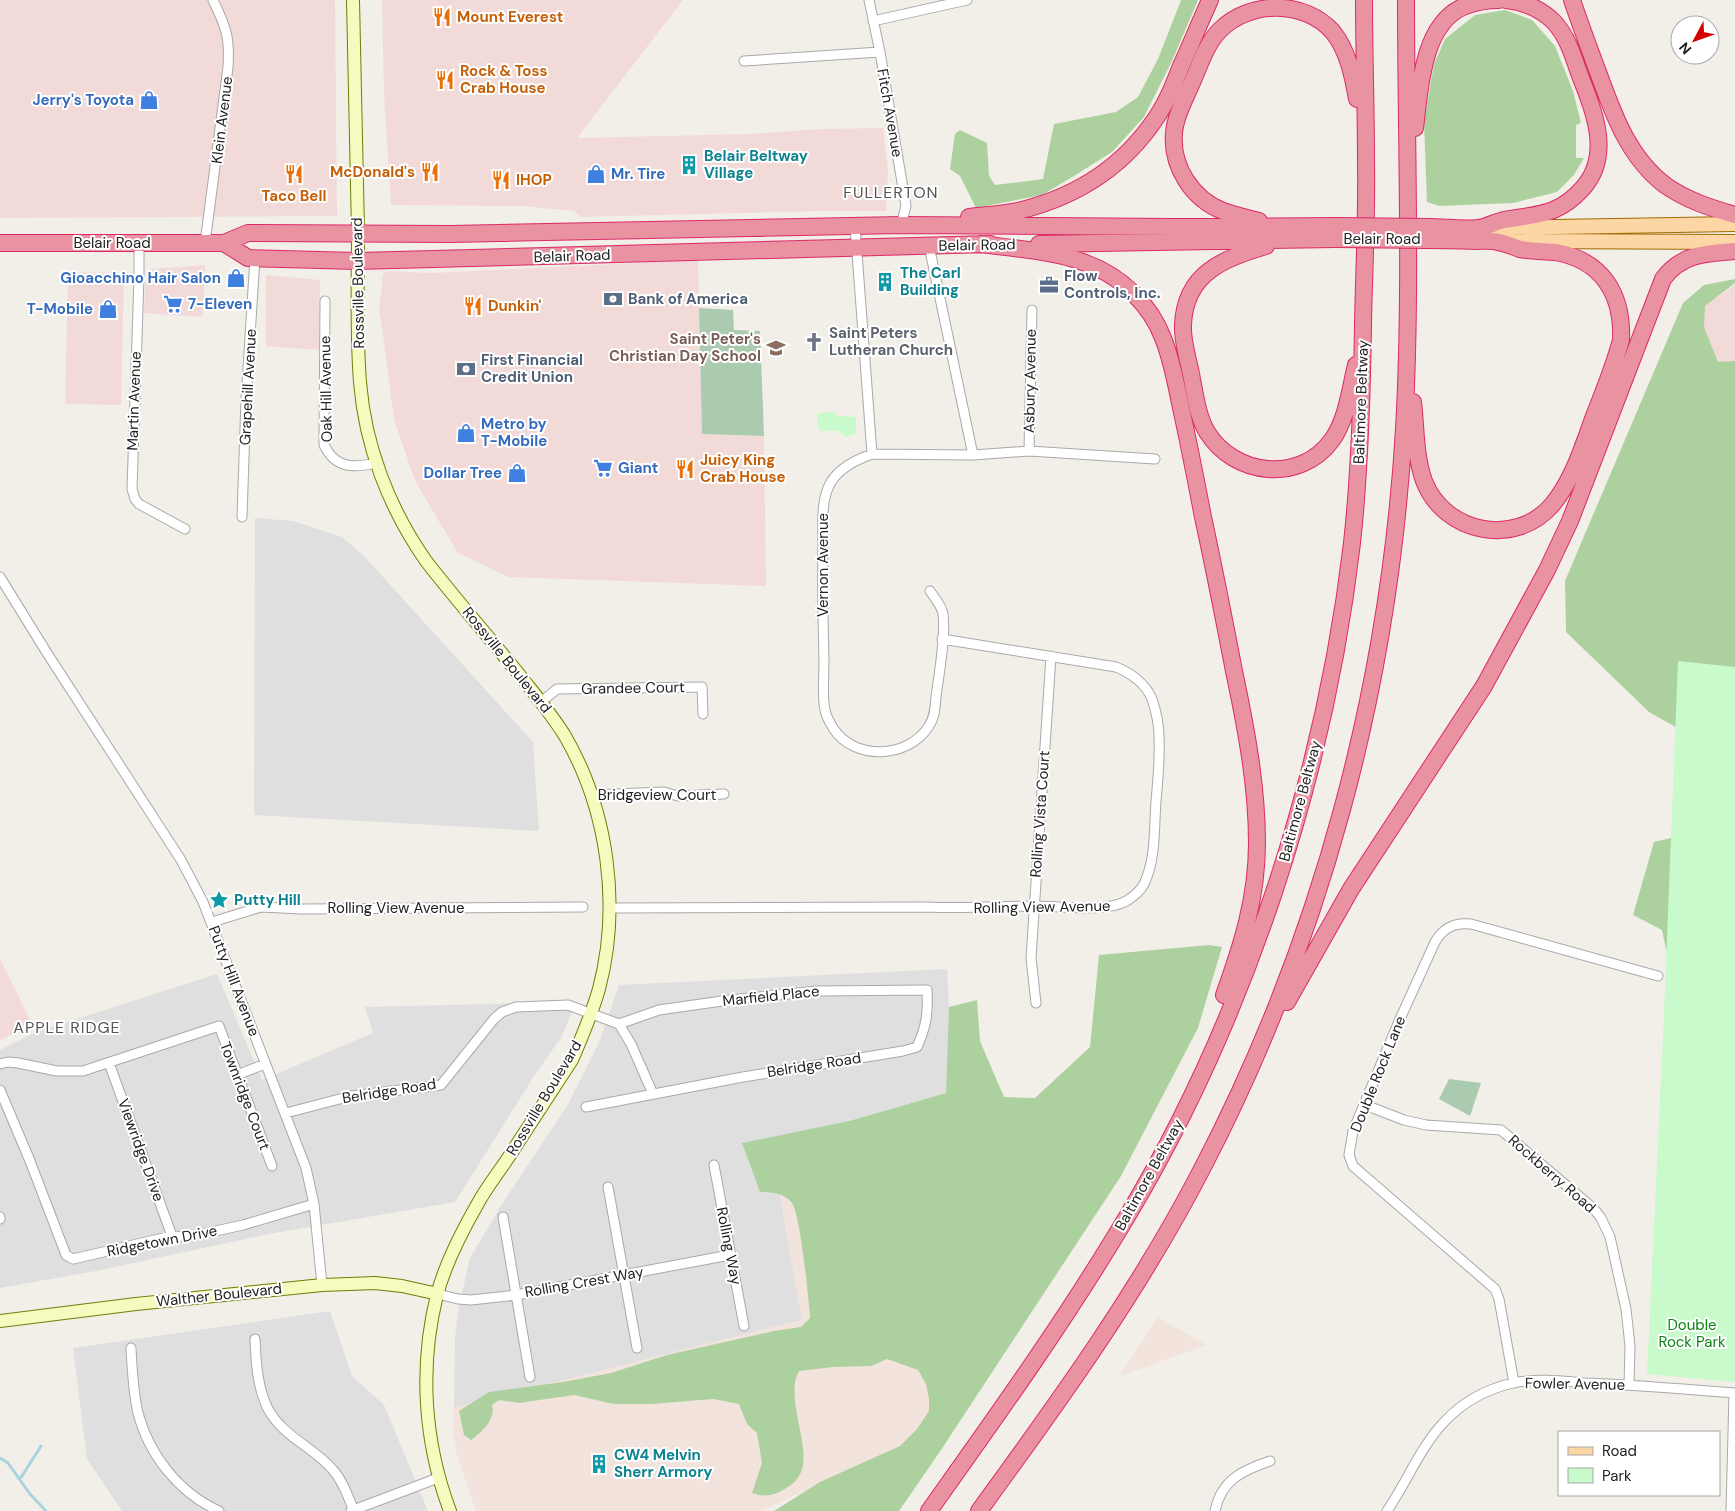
<svg xmlns="http://www.w3.org/2000/svg" width="1735" height="1511" viewBox="0 0 1735 1511" font-family="'DM Sans',sans-serif">
<style>
.residential{fill:#e0dfdf}
.commercial{fill:#f2dad9}
.military{fill:#f3e3dd}
.forest{fill:#add19e}
.cemetery{fill:#aacbaf}
.park{fill:#c8facc}
.lines{fill:none;stroke-linecap:round;stroke-linejoin:round}
.stream{stroke:#aad3df;stroke-width:3}
.street-casing{stroke:#a9a9a9;stroke-width:11}
.secondary-casing{stroke:#707d05;stroke-width:14}
.primary-casing{stroke:#a06b00;stroke-width:16}
.highway-casing{stroke:#dc2a67;stroke-width:18}
.street{stroke:#fff;stroke-width:9}
.secondary{stroke:#f7fabf;stroke-width:12}
.primary{stroke:#fcd6a4;stroke-width:14}
.highway{stroke:#e892a2;stroke-width:16}
.highway-bridge-casing{stroke:#dc2a67;stroke-width:18;stroke-linecap:butt}
.highway-bridge{stroke:#e892a2;stroke-width:16}
.labels{text-anchor:middle;dominant-baseline:central;stroke-width:4;stroke-linejoin:round;paint-order:stroke}
.food-label{font-size:15px;font-weight:bold;fill:#c56008;stroke:#fff;text-anchor:start}
.shop-label{font-size:15px;font-weight:bold;fill:#366cbe;stroke:#fff;text-anchor:end}
.street-label{font-size:15px;fill:#222;stroke:#fff}
.culture-label{font-size:15px;font-weight:bold;fill:#0d838f;stroke:#fff;text-anchor:start}
.service-label{font-size:15px;font-weight:bold;fill:#4e5e75;stroke:#fff;text-anchor:start}
.worship-label{font-size:15px;font-weight:bold;fill:#5b616d;stroke:#fff;text-anchor:start}
.education-label{font-size:15px;font-weight:bold;fill:#785e54;stroke:#fff;text-anchor:end}
.park-label{font-size:15px;fill:#0c8416;stroke:#fff}
.neighbourhood-label{font-size:16px;letter-spacing:1px;fill:#555;stroke:#fff}
</style>
<rect width="100%" height="100%" fill="#f2efe9"/>
<!-- residential -->
<path class="residential" d="M255,518l38,3 49,16 22,19 169,186 6,89 -285,-16z
M947,969l2,38 -3,86 -175,50 31,177 -348,88 1,-71 3,-26 12,-53 34,-57 63,-95 32,-63 20,-58z
M217,974l45,106 111,-47 -8,-26 211,-5 -15,36 -25,35 -81,129 -186,32 -173,37 -96,17v-238l36,-18z
M330,1311l22,65 32,29 44,106h-306l-35,-52 -14,-111z"/>
<!-- commercial -->
<path class="commercial" d="M0,0h335l2,216 -337,2z
M382,0h301l-106,138 173,-4 70,-5 63,-1 5,42 -2,41h-67l-238,6 -7,-6 -51,-5 -132,-1 -7,-111z
M698,260l4,174 62,2 2,150 -257,-9 -51,-24 -43,-72 -21,-62 -12,-91 -3,-17 4,-37 4,-3 45,2z
M205,265l-2,52 -59,-4 2,-38 5,-6z
M68,272l56,1 -3,132 -56,-1z
M266,275l54,5 -1,70 -53,-4z
M1735,285v111l-49,-78z
M0,959l32,65 -32,16z"/>
<!-- military -->
<path class="military" d="M771,1143l289,115 -149,189 -69,27 -81,37h-285l-19,-55 -3,-14v-34l348,-88z
M1157,1317l50,28 -87,31z"/>
<!-- forest -->
<path class="forest" d="M1181,0h17l-26,61 -28,56 -32,35 -38,24 -32,19 -66,13 -16,-32 -10,-7 5,-35 5,-4 27,13 2,33 6,9 48,-6 11,-55 62,-12 22,-15 20,-38z
M1505,10l27,10 23,26 18,45 8,32 -5,2v33h8l-10,17 -17,17 -44,11 -74,3 -12,-4 -3,-80 10,-58 11,-25 30,-24z
M1735,279v4l-30,23 -1,21 14,35 17,-1v383l-47,-10 -39,-22 -83,-80 -1,-51 118,-278 21,-18z
M1735,823l-64,150 -9,-43 -29,-15 21,-73z
M1209,945l13,2 -24,81 -77,148 -180,274 -42,61h-125l46,-29 80,-36 17,-17 12,-18v-12l-3,-15 -8,-14 -31,-11 -16,7 -38,1 -34,4c-16,27 16,81 0,105 -4,7 -11,11 -18,15 -9,5 -18,6 -29,2l10,-30 -5,-30 -10,-9 -8,-20 -26,-5 -62,5h-37l-40,-9 -55,8 -20,-3 -7,5c4,14 -10,27 -21,35l-7,-5 -5,-24 30,-19 74,-10 48,-9 56,-18 107,-24 27,-4 9,-9c-1,-18 -10,-105 -18,-115 -8,-10 -20,-11 -32,-11l-18,-49 107,-22 97,-28 3,-86 28,-7 3,41 24,56 31,1 55,-51 9,-92z"/>
<!-- cemetery -->
<path class="cemetery" d="M699,308l34,2 1,20 26,1 4,105 -62,-2z
M1449,1079l32,4 -11,33 -31,-17z"/>
<!-- park -->
<path class="park" d="M832,412h4v4l20,1v17l-10,3 -7,-6h-20l-2,-15 1,-3z
M1678,661l57,6v715l-88,-8 17,-360z"/>
<g class="lines">
<!-- stream -->
<path class="stream" d="M0,1458l8,5 22,31 16,17
M19,1479l3,-3 19,-30"/>
<!-- street casing -->
<g class="street-casing">
<path id="street" d="M869,0l11,52 26,154 -5,19
M873,21l94,-21
M744,61l136,-9
M855,226l17,228
M139,243v34l-7,212 3,10 4,5 46,25
M205,243l23,-176c2,-30 -2,-40 -15,-67
M929,246l44,209
M325,301l-1,144c12,24 29,23 52,18
M1029,451l3,-141
M242,517l4,-118 9,-141
M0,577l47,76 134,207 22,42 103,266 8,36 8,81
M930,591c4,6 12,15 13,23 3,21 -4,60 -7,83 -1,10 -1,20 -7,29 -21,33 -75,35 -96,2 -3,-5 -7,-12 -8,-18 -3,-13 -1,-34 -1,-49 -1,-39 -2,-78 -1,-117 0,-19 -2,-39 5,-56 7,-18 27,-28 44,-34l101,1 56,-4 126,8
M541,702l16,-13 145,-2 1,27
M591,795l73,-3 14,4 46,-2
M609,908l319,-1c36,2 71,-1 106,-1 24,0 75,7 94,-6 6,-4 13,-10 16,-16 12,-25 10,-56 12,-83 2,-21 4,-43 3,-64 0,-13 -3,-26 -7,-38 -6,-15 -21,-26 -36,-32l-174,-28
M212,922l49,-15 41,2 281,-2
M1036,1003l-5,-45 20,-302
M109,1063l63,173
M0,1064l8,-2 10,1 39,8h26l136,-45 53,140
M237,1075l28,-11
M0,1090l30,71 36,94 7,4 99,-23 16,1 55,-12 71,-21
M1365,1105l39,15 22,5 75,5 93,79 7,9 9,19 16,72 4,37 -1,39
M586,1107l157,-30 160,-26 14,-4c10,-22 11,-34 10,-57l-110,1 -88,9 -70,10 -40,14
M286,1113l65,-17 90,-11 53,-66 8,-7 14,-5 52,-2 51,19 12,20 22,50
M714,1165l30,161
M608,1187l29,161
M0,1217v2
M503,1217l27,160
M438,1294l20,5 13,1 45,-5 214,-40
M255,1339c1,23 2,46 12,68 15,30 46,39 66,63 10,11 15,27 21,41
M131,1348c1,21 2,43 7,65 11,42 41,80 81,98
M1514,1383l-15,-84 -4,-10 -142,-123 -4,-11 4,-24 47,-112 35,-77c8,-14 19,-20 36,-18l187,52
M351,1511l87,-33
M1215,1511c6,-31 28,-41 55,-50
M1387,1511c20,-29 33,-64 58,-90 18,-19 42,-32 68,-38 24,-5 49,-2 73,0 49,2 98,6 148,10l-3,118"/>
</g>
<!-- secondary casing -->
<g class="secondary-casing">
<path id="secondary" d="M353,0c1,77 4,154 5,231 0,50 -2,101 2,151 5,64 29,126 66,179 31,40 64,77 96,117 15,19 30,37 43,58 43,74 56,170 34,253 -7,24 -17,48 -27,71 -21,32 -41,63 -62,95 -11,17 -24,33 -33,50 -16,28 -32,59 -40,90 -18,72 -13,147 13,216
M0,1321l136,-17 186,-19 53,-2 27,3 36,8"/>
</g>
<!-- primary casing -->
<g class="primary-casing">
<path id="primary" d="M1493,228l242,-4
M1506,241l229,1"/>
</g>
<!-- highway casing -->
<g class="highway-casing">
<path id="highway" d="M1572,0c8,24 17,48 26,72 15,41 30,85 67,113 21,15 46,23 70,30
M1415,128c5,-39 7,-105 50,-122 11,-4 23,-6 34,-6
M969,217c17,-2 36,-3 53,-7 55,-14 102,-44 134,-92 11,-16 18,-34 25,-52 10,-22 19,-44 29,-66
M1259,221c-12,-3 -25,-6 -36,-10 -31,-12 -52,-45 -49,-78 1,-16 10,-32 16,-46 9,-19 15,-42 30,-57 30,-30 85,-30 113,2 15,19 20,44 24,67
M1429,227c16,0 34,3 50,1 8,-1 16,-6 25,-8 34,-6 54,-4 79,-32 30,-34 10,-79 -4,-115 -6,-18 -12,-37 -25,-51 -13,-13 -29,-20 -48,-22
M0,243h224l24,-10 202,1 451,-9 272,2 163,-1
M224,243l24,15 109,3 633,-17
M980,244c54,7 113,8 154,50 12,12 23,28 29,44 9,22 13,46 18,70 8,36 15,73 22,109 11,51 21,102 31,154 12,57 23,114 23,172 0,55 -15,102 -33,152
M1039,244l297,-5
M1266,246c-43,13 -81,27 -83,79 -1,16 5,33 8,49 4,19 6,41 16,58 27,44 93,52 125,8 15,-21 18,-51 24,-75
M1413,402c3,25 2,54 11,79 20,52 91,67 128,24 21,-25 31,-59 42,-89 10,-25 20,-50 27,-76 2,-46 -19,-80 -66,-88 -12,-1 -23,-1 -35,-3 -7,-2 -14,-6 -22,-7 -7,-2 -15,-1 -23,-1 -15,-1 -30,-1 -46,-1
M1287,1002l64,-113 133,-203 63,-116 23,-49 93,-242c18,-25 43,-26 72,-28
M929,1511c69,-97 138,-193 199,-296 119,-200 197,-441 224,-672 8,-73 10,-146 11,-219 1,-54 4,-108 3,-162 0,-54 -2,-108 -2,-162
M979,1511c81,-111 162,-223 225,-346 118,-228 185,-480 200,-736 8,-143 2,-286 2,-429"/>
</g>
<!-- street -->
<use href="#street" class="street"/>
<!-- secondary -->
<use href="#secondary" class="secondary"/>
<!-- primary -->
<use href="#primary" class="primary"/>
<!-- highway -->
<use href="#highway" class="highway"/>
<!-- highway-bridge casing -->
<g class="highway-bridge-casing">
<path id="highway-bridge" d="M1336,226l93,1
M1336,239l93,1"/>
</g>
<!-- highway-bridge -->
<use href="#highway-bridge" class="highway-bridge"/>
</g>
<!-- icons -->
<defs>
<g id="restaurant-bare" transform="scale(1.5)"><path d="M-5-6h1v4h1v-4h1v4h1v-4h1v5L-1.5 .5V6h-2V.5L-5-1ZM5-6V6H3V1.5H1.5Q1.5-4 5-6Z" fill="#e8710a" stroke="#fff" stroke-width="2.5" paint-order="stroke"/></g>
<g id="shop-bare" transform="scale(1.5)"><path d="M-5-2.5h2.3a2.7 3.5 0 0 1 5.4 0H5L5.5 6h-11ZM-1.5-2.5h3a1.5 2.3 0 0 0-3 0Z" fill="#3f7fe0" stroke="#fff" stroke-width="2.5" paint-order="stroke"/></g>
<g id="building-bare" transform="scale(1.5)"><path d="M-4-6H4V6H1V3H-1V6H-4ZM-2.5-4.3h1.7v1.8h-1.7ZM.8-4.3h1.7v1.8H.8ZM-2.5-1h1.7V.8h-1.7ZM.8-1h1.7V.8H.8Z" fill="#0f9aa8" stroke="#fff" stroke-width="2.5" paint-order="stroke"/></g>
<g id="office-bare" transform="scale(1.5)"><path d="M-6-3h4V-5.5h4V-3h4V5H-6ZM-1-4.5V-3h2v-1.5ZM-6 0V1H6V0Z" fill="#5c6f8a" stroke="#fff" stroke-width="2.5" paint-order="stroke"/></g>
<g id="bank-bare" transform="scale(1.5)"><path d="M-6-4H6V4H-6ZM0-2.3a2.3 2.3 0 1 0 0 4.6a2.3 2.3 0 1 0 0-4.6Z" fill="#5c6f8a" stroke="#fff" stroke-width="2.5" paint-order="stroke"/></g>
<g id="supermarket-bare" transform="scale(1.5)"><path d="M-6-5.5h2.5l.6 2H6L4.5 2H-2.5L-4.4-4H-6ZM-1.5 3.2a1.3 1.3 0 1 0 .1 0ZM3 3.2a1.3 1.3 0 1 0 .1 0Z" fill="#3f7fe0" stroke="#fff" stroke-width="2.5" paint-order="stroke"/></g>
<g id="church-bare" transform="scale(1.5)"><path d="M-1.2-6h2.4v3.5h3.3v2.4h-3.3V6h-2.4V-.1h-3.3v-2.4h3.3Z" fill="#6b7280" stroke="#fff" stroke-width="2.5" paint-order="stroke"/></g>
<g id="school-bare" transform="scale(1.5)"><path d="M0-5L7-2L0 1L-7-2ZM-4 1L0 2.5L4 1V4Q0 6-4 4Z" fill="#8d6e63" stroke="#fff" stroke-width="2.5" paint-order="stroke"/></g>
<g id="sight-bare" transform="scale(1.5)"><path d="M0-6L1.8-2.2L6-1.7L2.9 1.2L3.7 5.4L0 3.3L-3.7 5.4L-2.9 1.2L-6-1.7L-1.8-2.2Z" fill="#0f9aa8" stroke="#fff" stroke-width="2.5" paint-order="stroke"/></g>
</defs>
<g fill-rule="evenodd">
<use href="#restaurant-bare" x="442" y="17"/>
<use href="#restaurant-bare" x="445" y="80"/>
<use href="#shop-bare" x="149" y="100"/>
<use href="#building-bare" x="689" y="165"/>
<use href="#restaurant-bare" x="430" y="172"/>
<use href="#restaurant-bare" x="294" y="174"/>
<use href="#shop-bare" x="596" y="174"/>
<use href="#restaurant-bare" x="501" y="180"/>
<use href="#shop-bare" x="236" y="278"/>
<use href="#building-bare" x="885" y="282"/>
<use href="#office-bare" x="1049" y="285"/>
<use href="#bank-bare" x="613" y="299"/>
<use href="#supermarket-bare" x="173" y="304"/>
<use href="#restaurant-bare" x="473" y="306"/>
<use href="#shop-bare" x="108" y="309"/>
<use href="#church-bare" x="814" y="342"/>
<use href="#school-bare" x="776" y="348"/>
<use href="#bank-bare" x="466" y="369"/>
<use href="#shop-bare" x="466" y="433"/>
<use href="#supermarket-bare" x="603" y="468"/>
<use href="#restaurant-bare" x="685" y="469"/>
<use href="#shop-bare" x="517" y="473"/>
<use href="#sight-bare" x="219" y="900"/>
<use href="#building-bare" x="599" y="1464"/>
</g>
<g class="labels">
<!-- food labels -->
<g class="food-label">
<text x="457" y="17">Mount Everest</text>
<text x="460" y="71">Rock &amp; Toss<tspan x="460" dy="17">Crab House</tspan></text>
<text x="415" y="172" text-anchor="end">McDonald's</text>
<text x="516" y="180">IHOP</text>
<text x="294" y="196" text-anchor="middle">Taco Bell</text>
<text x="488" y="306">Dunkin'</text>
<text x="700" y="460">Juicy King<tspan x="700" dy="17">Crab House</tspan></text>
</g>
<!-- shop labels -->
<g class="shop-label">
<text x="134" y="100">Jerry's Toyota</text>
<text x="611" y="174" text-anchor="start">Mr. Tire</text>
<text x="221" y="278">Gioacchino Hair Salon</text>
<text x="188" y="304" text-anchor="start">7-Eleven</text>
<text x="93" y="309">T-Mobile</text>
<text x="481" y="424" text-anchor="start">Metro by<tspan x="481" dy="17">T-Mobile</tspan></text>
<text x="618" y="468" text-anchor="start">Giant</text>
<text x="502" y="473">Dollar Tree</text>
</g>
<!-- street labels -->
<g class="street-label">
<text transform="translate(890 113) rotate(80)">Fitch Avenue</text>
<text transform="translate(222 120) rotate(-83)">Klein Avenue</text>
<text x="1382" y="239">Belair Road</text>
<text x="112" y="243">Belair Road</text>
<text transform="translate(977 245) rotate(-1)">Belair Road</text>
<text transform="translate(572 256) rotate(-2)">Belair Road</text>
<text transform="translate(358 283) rotate(-91)">Rossville Boulevard</text>
<text transform="translate(1030 381) rotate(-89)">Asbury Avenue</text>
<text transform="translate(248 387) rotate(-87)">Grapehill Avenue</text>
<text transform="translate(326 389) rotate(-91)">Oak Hill Avenue</text>
<text transform="translate(134 401) rotate(-88)">Martin Avenue</text>
<text transform="translate(1361 402) rotate(-88)">Baltimore Beltway</text>
<text transform="translate(823 565) rotate(-90)">Vernon Avenue</text>
<text transform="translate(507 660) rotate(51)">Rossville Boulevard</text>
<text transform="translate(633 688) rotate(-1)">Grandee Court</text>
<text x="657" y="795">Bridgeview Court</text>
<text transform="translate(1300 801) rotate(-75)">Baltimore Beltway</text>
<text transform="translate(1040 814) rotate(-86)">Rolling Vista Court</text>
<text transform="translate(1042 907) rotate(-1)">Rolling View Avenue</text>
<text x="396" y="908">Rolling View Avenue</text>
<text transform="translate(234 981) rotate(69)">Putty Hill Avenue</text>
<text transform="translate(771 996) rotate(-6)">Marfield Place</text>
<text transform="translate(814 1065) rotate(-9)">Belridge Road</text>
<text transform="translate(1378 1074) rotate(-68)">Double Rock Lane</text>
<text transform="translate(389 1091) rotate(-9)">Belridge Road</text>
<text transform="translate(245 1096) rotate(69)">Townridge Court</text>
<text transform="translate(544 1098) rotate(-59)">Rossville Boulevard</text>
<text transform="translate(141 1150) rotate(70)">Viewridge Drive</text>
<text transform="translate(1552 1174) rotate(41)">Rockberry Road</text>
<text transform="translate(1149 1175) rotate(-61)">Baltimore Beltway</text>
<text transform="translate(162 1241) rotate(-11)">Ridgetown Drive</text>
<text transform="translate(729 1246) rotate(79)">Rolling Way</text>
<text transform="translate(584 1282) rotate(-10)">Rolling Crest Way</text>
<text transform="translate(219 1295) rotate(-6)">Walther Boulevard</text>
<text transform="translate(1575 1384) rotate(1)">Fowler Avenue</text>
</g>
<!-- culture labels -->
<g class="culture-label">
<text x="704" y="156">Belair Beltway<tspan x="704" dy="17">Village</tspan></text>
<text x="900" y="273">The Carl<tspan x="900" dy="17">Building</tspan></text>
<text x="234" y="900">Putty Hill</text>
<text x="614" y="1455">CW4 Melvin<tspan x="614" dy="17">Sherr Armory</tspan></text>
</g>
<!-- service labels -->
<g class="service-label">
<text x="1064" y="276">Flow<tspan x="1064" dy="17">Controls, Inc.</tspan></text>
<text x="628" y="299">Bank of America</text>
<text x="481" y="360">First Financial<tspan x="481" dy="17">Credit Union</tspan></text>
</g>
<!-- worship labels -->
<g class="worship-label">
<text x="829" y="333">Saint Peters<tspan x="829" dy="17">Lutheran Church</tspan></text>
</g>
<!-- education labels -->
<g class="education-label">
<text x="761" y="339">Saint Peter's<tspan x="761" dy="17">Christian Day School</tspan></text>
</g>
<!-- park labels -->
<g class="park-label">
<text x="1692" y="1325">Double<tspan x="1692" dy="17">Rock Park</tspan></text>
</g>
<!-- neighbourhood labels -->
<g class="neighbourhood-label">
<text x="891" y="192">FULLERTON</text>
<text x="67" y="1027">APPLE RIDGE</text>
</g>
</g>
<!-- legend -->
<rect x="1558" y="1431" width="162" height="65" fill="#ffffff" stroke="#a7a7a7"/>
<rect x="1568" y="1447" width="25" height="8" fill="#fcd6a4" stroke="#a7a7a7"/>
<text x="1602" y="1456" font-size="15" fill="#222222">Road</text>
<rect x="1568" y="1468" width="25" height="15" fill="#c8facc" stroke="#a7a7a7"/>
<text x="1602" y="1481" font-size="15" fill="#222222">Park</text>
<!-- north arrow -->
<g transform="translate(1695 40) rotate(229)"><circle r="24" fill="#ffffff" stroke="#a7a7a7"/>
<path d="M0-4L9 19L0 12L-9 19Z" fill="#d40000"/>
<text y="-8" font-size="14" font-weight="bold" text-anchor="middle" fill="#222222">N</text>
</g>
</svg>
